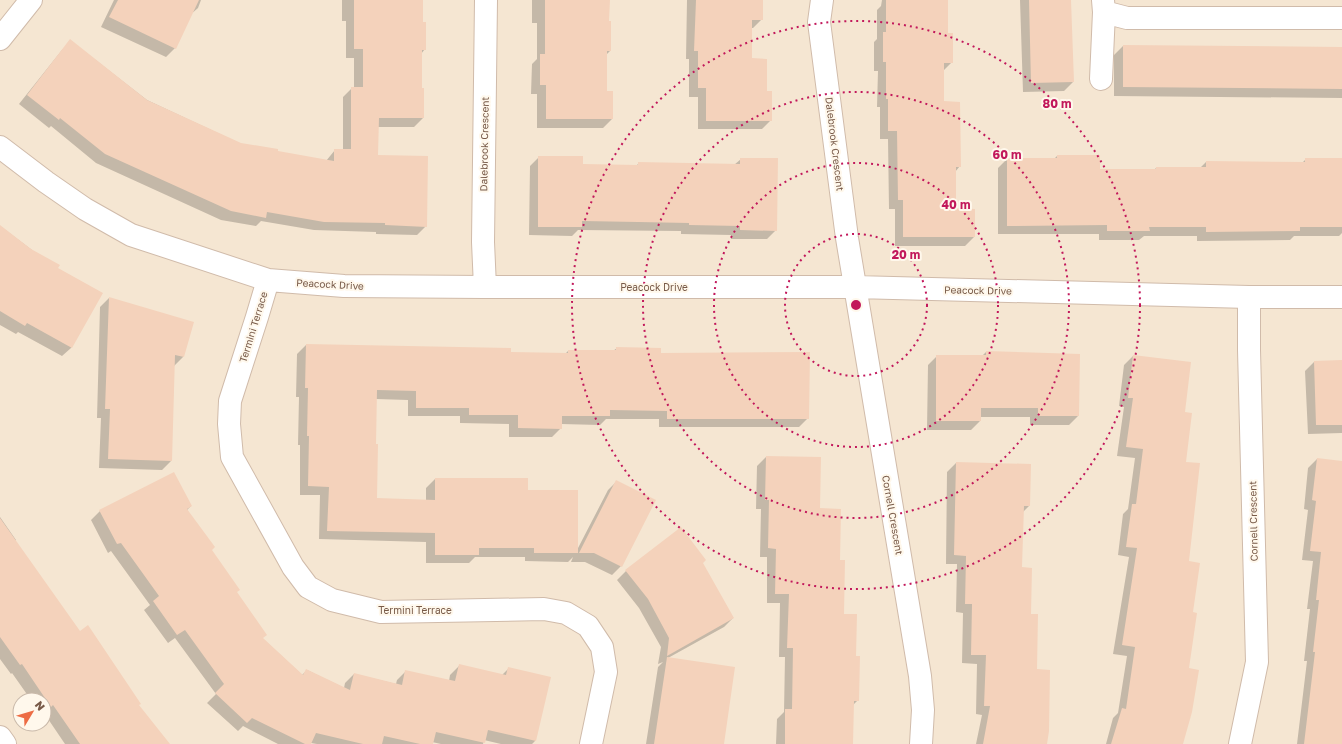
<svg xmlns="http://www.w3.org/2000/svg" width="1342" height="744" viewBox="0 0 1342 744" font-family="'Golos Text',sans-serif">
<style>
.residential{fill:#f5e6d2;fill-rule:evenodd}
.shadow{fill:#0003}
.building{fill:#f4d2bb}
.lines{fill:none;stroke-linecap:round;stroke-linejoin:round}
.minor-casing{stroke:#d0bbaa;stroke-width:24}
.minor{stroke:#fff;stroke-width:22}
.ring{fill:none;stroke:#c2185b;stroke-width:2;stroke-dasharray:2 4}
.labels{text-anchor:middle;dominant-baseline:central;stroke-width:4;stroke-linejoin:round;paint-order:stroke}
.street-label{font-size:10px;fill:#785a48;stroke:#fff8ec}
.centre{fill:#c2185b;stroke:#fff8ec;stroke-width:2}
.ring-label{font-size:12px;text-anchor:middle;font-weight:bold;fill:#c2185b;stroke:#fff8ec;stroke-width:4;stroke-linejoin:round;paint-order:stroke}
</style>
<rect width="100%" height="100%" fill="#fdf4e5"/>
<!-- residential -->
<path class="residential" d="M0,0h1342v744h-1342zM20,700h24v24h-24z"/>
<!-- shadow -->
<path class="shadow" d="M114,0h87l-3,8 -8,7 -15,33 -9,9 -65,-30z
M342,0h80v23l3,26 -4,5v35l2,29 -9,9h-36l-1,29 49,70 -9,9 -41,-1v-2l-62,-2 -53,-9 -5,5 -35,-6 -125,-57 -45,-37 -2,2 -30,-24 43,-54 9,-9 76,59 94,44 36,8 49,9 9,-11h8v-53l9,-9h2v-30h-8v-37h-4z
M532,0h76l2,51 -4,4v37l6,27 -9,9h-66v-34h-6l1,-30 5,-5v-36h-5z
M687,0h75v19l-9,9h-2v31l15,33 5,28 -9,9h-64v-32h-9v-38h-3z
M882,0h66l-1,34 5,28 -9,9v31l17,64 -5,6v37l19,1v27l-9,9h-70v-37h-6l-1,-70h-8v-32h-3l1,-36h-4v-29l3,-3v-29l4,-4z
M1020,0h50l3,82 -9,9 -41,1z
M1123,46l219,2v50l-228,-2v-41z
M1057,156h42v14h55l2,-2h44l6,-6 96,1 4,-4h36v74l-3,3h-45l-4,4 -93,1v-5h-53l-5,4h-40v-6h-101v-66l9,-9 48,-1z
M539,157l43,8 54,1 3,-3 95,2 7,-6 35,71 -9,9h-36v-4l-50,-1v-3l-103,-1 -6,6 -43,-1 1,-69z
M0,226l56,42 45,26 -30,54 -9,8 -44,-24 -2,2 -16,-9z
M109,298l84,25 -10,34 -9,9 -3,95 -9,9 -63,-2 2,-50h-4l3,-111z
M306,345l204,8 55,1 3,-3h45l4,-3 43,6 148,64 -9,9h-140v-8h-53l-6,6 -39,-1v4l-9,9h-43v-13l-49,-1v-7h-52v-16l-32,-1v100l50,2v-13l9,-9 92,12 50,59 31,-60 9,-9 4,85 -9,9 -27,-13h-14l2,-5 -5,5 -43,-1v-4h-50l-6,6h-43v-21l-107,-3 1,-44h-20v-50h-2l1,-48h-3l1,-43z
M986,352l92,64 -9,9h-39v-8h-50v4l-9,9h-44l1,-65 9,-9h45z
M1133,356l51,57 4,149 4,51 -10,131h-76l7,-26 5,-5 9,-57 -14,-2 16,-97 -11,-2 5,-41 5,-5 7,-51 -18,-2 7,-49 -5,-1 5,-41z
M1342,361v72l-34,1 -3,-63 9,-9z
M766,457l53,52 20,52 4,54 12,42 3,43 -5,5 -1,39h-76l1,-25 7,-7 1,-55h-6l1,-54h-13v-46h-7l1,-48h-5l1,-43z
M1317,459l25,3v282h-45l10,-83h-3l6,-52h-3l6,-48 -11,-1 6,-50 -4,-1 4,-41z
M956,463l73,43 -6,6 -2,56 9,47 16,129h-70l6,-29 -6,-1 1,-50 -15,-1 1,-50 -7,-1 1,-48h-11l1,-92z
M191,506l-4,4 75,128 40,37 5,-5 37,18 1,-5 9,-9 42,10 1,-4 9,-9 43,10 1,-6 9,-9 43,9 7,-7 41,10 -15,63 -3,3h-31l-17,-4 -1,4h-42l-9,-2v2h-115l-6,-1 -1,1h-32l-35,-18 -5,5 -31,-28 9,-9 -41,-56 -7,5 -24,-33 6,-5 -39,-54 -3,2 -17,-33 9,-9z
M0,517l16,23 -1,1 64,92 59,72 30,39h-103l-21,-31v-13h-13l-19,-27 -1,1 -11,-15z
M702,563l31,55 -9,9 -56,31 55,86h-77l12,-77 5,-5 -5,2 3,-17 -22,-39 -22,-28 9,-9z"/>
<!-- building -->
<path class="building" d="M118,0h81l-23,49 -67,-32z
M354,0h69v22h3v28h-4v38h2v30h-45l-1,37 50,1 -1,71 -42,-2v-2l-61,-1 -57,-10 -1,6 -35,-7 -126,-57 -45,-36 -1,2 -32,-25 43,-56 77,61 94,43 37,6v2l56,10v-12h17v-62h12v-38h-9z
M545,0h65l-1,21h2v30h-4v40h6v28h-67v-34h-6v-31h5z
M696,0h67v20h-11v38l15,1v32h5v30h-66v-33h-8v-37h-4z
M886,0h62v33h5v30h-9v38l16,1 1,65h-5v41l19,1v28h-72v-37h-5l-1,-69h-9v-32h-2v-37h-3v-30h3z
M1029,0h42l3,82 -43,1z
M1123,45l219,2v42l-219,-2z
M1057,155h43v14h56v-2h50v-6l99,1v-4h37v69h-42v4l-94,1v-5h-57l1,4h-43v-6l-100,1v-68h50z
M538,156h45v8l55,1v-3l102,2v-6h38l-1,73 -37,-1v-4l-51,-1v-2l-51,-1 -56,-1v6h-44z
M0,225l31,24 29,16 -2,3 45,25 -31,55 -45,-25 -2,3 -25,-15z
M109,297l85,25 -10,35 -9,-2 -3,106 -64,-2 2,-50h-5z
M306,344l205,4v4l57,1v-3h48v-3l45,1v5l149,-1 -1,67h-142v-8l-57,-1v6h-48v13l-44,-1v-13h-49v-7h-53v-17l-39,-1 -1,54h2l-1,54 58,2v-22h93v12h50v63h-44v-5h-55v7h-44v-22l-108,-2 2,-44 -21,-1 1,-50h-2l1,-48h-3z
M986,351l94,3 -1,62h-41v-8h-57v13h-45v-66h50z
M1133,355l58,7 -6,50 7,1 -6,49 14,1 -11,98 11,2 -7,49 4,1 -8,55 10,2 -7,42 -9,32h-72l11,-36 4,1 9,-62 -13,-2 15,-97 -11,-1 6,-43h4l7,-55 -17,-2 7,-49h-5z
M1342,360v65h-26l-2,-64z
M766,456l55,1 -1,51 21,1 -1,51h5l-1,54h13l-1,42h4l-1,45h-5l-1,43h-68v-35h7l1,-61h-6l2,-54h-14l1,-45 -8,-1 1,-48h-4z
M1317,458l25,3v283h-38l11,-92h-2l6,-52h-3l5,-48 -11,-1 6,-50 -4,-1z
M956,462l75,2 -1,42h-6l-2,61 10,1 -1,46h7l-1,55 13,1 -1,61 -2,13h-64l7,-38h-6l2,-51h-15l1,-51h-7l1,-48 -12,-1z
M174,472l18,34 -5,3 28,38 -3,3 28,40 -3,2 30,43 -4,3 40,37 3,-6 44,21 4,-17 48,12 3,-15 50,11 4,-17 47,11 2,-8 43,10 -15,64 -48,-11 -3,13 -49,-11 -3,12h-13l-36,-8 -2,8h-19l-47,-11 -5,11h-6l-53,-26 -5,5 -32,-30 9,-9 -39,-54 -8,5 -24,-34 6,-5 -38,-53 -4,1 -18,-34z
M616,480l40,20 -34,67 -28,-14h-15z
M0,518l80,113 8,-6 53,79 -2,1 31,39h-90l-27,-39 -2,2 -29,-43 -2,1 -20,-28z
M681,527l25,33 -3,3 31,55 -67,38 2,-18 -21,-39 -23,-29z
M667,657l68,10 -11,77h-70z"/>
<g class="lines">
<!-- minor casing -->
<g class="minor-casing">
<path id="minor" d="M822,0l-3,22 28,216 73,438 3,34 -2,34
M1103,0l1,12 23,6h215
M0,39l31,-39
M1101,79l3,-67
M0,147l46,35 39,27 46,26 137,45 76,6 141,1h370l394,10h93
M268,280l-11,37 -27,84 -1,23 3,33 61,110 15,20 24,13 49,12 163,-3 22,4 22,13 14,21 4,25 -15,72
M485,287l-2,-45 3,-242
M0,737l5,7
M1240,744l17,-82 -8,-312v-53"/>
</g>
<!-- minor -->
<use href="#minor" class="minor"/>
</g>
<!-- distance rings -->
<g class="ring">
<circle cx="856" cy="305" r="71"/>
<circle cx="856" cy="305" r="142"/>
<circle cx="856" cy="305" r="213"/>
<circle cx="856" cy="305" r="284"/>
</g>
<g class="labels">
<!-- street labels -->
<g class="street-label">
<text transform="translate(484 144) rotate(-89)">Dalebrook Crescent</text>
<text transform="translate(835 144) rotate(83)">Dalebrook Crescent</text>
<text transform="translate(330 284) rotate(3)">Peacock Drive</text>
<text x="654" y="287">Peacock Drive</text>
<text transform="translate(978 290) rotate(1)">Peacock Drive</text>
<text transform="translate(253 327) rotate(-73)">Termini Terrace</text>
<text transform="translate(893 515) rotate(80)">Cornell Crescent</text>
<text transform="translate(1253 521) rotate(-91)">Cornell Crescent</text>
<text x="415" y="610">Termini Terrace</text>
</g>
</g>
<circle cx="856" cy="305" r="6" class="centre"/>
<g class="ring-label">
<text x="1057" y="108">80 m</text>
<text x="1007" y="159">60 m</text>
<text x="956" y="209">40 m</text>
<text x="906" y="259">20 m</text>
</g>
<!-- north arrow -->
<g transform="translate(32 712) rotate(52)"><circle r="19" fill="#fff8ec" stroke="#c9b9aa"/>
<path d="M0-3L7 15L0 10L-7 15Z" fill="#ed6c44"/>
<text y="-6" font-size="11" font-weight="bold" text-anchor="middle" fill="#785a48">N</text>
</g>
</svg>
